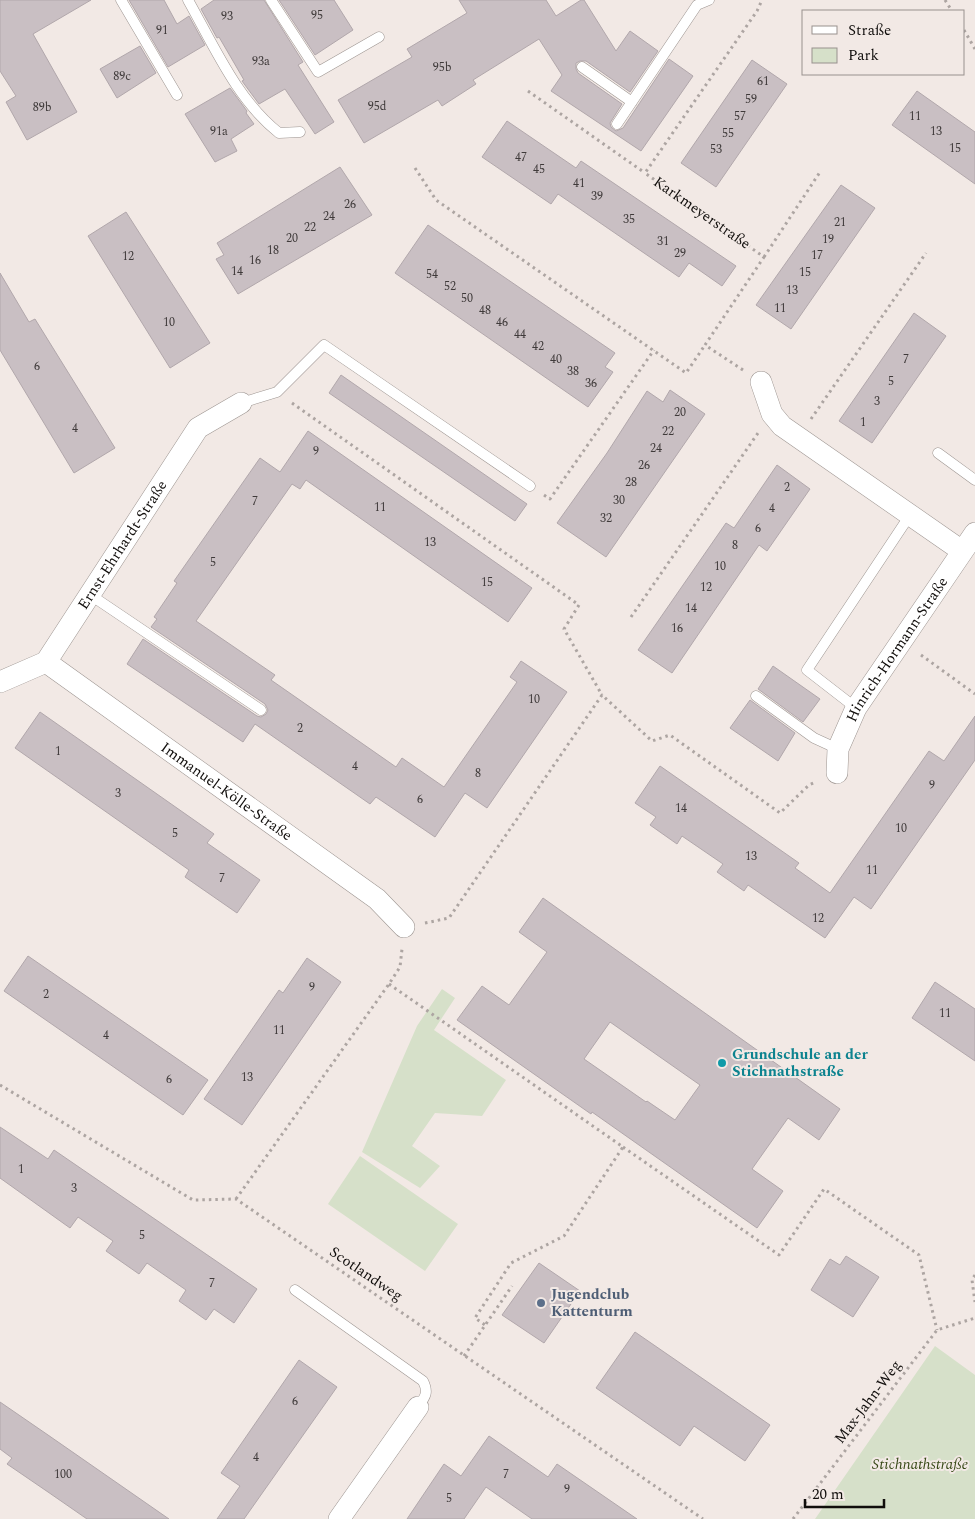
<svg xmlns="http://www.w3.org/2000/svg" width="975" height="1519" viewBox="0 0 975 1519" font-family="Spectral,serif">
<style>
.green{fill:#d6e0c9}
.building{fill:#c9bfc3;stroke:#b1a7ab;fill-rule:evenodd}
.lines{fill:none;stroke-linecap:round;stroke-linejoin:round}
.lane-casing{stroke:#9d9591;stroke-width:11}
.street-casing{stroke:#9d9591;stroke-width:22}
.path{stroke:#ada5a2;stroke-width:3;stroke-dasharray:2.5 4;stroke-linecap:butt}
.lane{stroke:#fff;stroke-width:10}
.street{stroke:#fff;stroke-width:21}
.culture-dot{fill:#0f9aa8;stroke:#f2e9e5;stroke-width:2}
.service-dot{fill:#5c6f8a;stroke:#f2e9e5;stroke-width:2}
.labels{text-anchor:middle;dominant-baseline:central;stroke-width:4;stroke-linejoin:round;paint-order:stroke}
.number-label{font-size:12px;fill:#3f3a3a}
.street-label{font-size:15px;fill:#110e0c;stroke:#f2e9e5}
.culture-label{font-size:15px;font-weight:bold;fill:#0d838f;stroke:#f2e9e5;text-anchor:start}
.service-label{font-size:15px;font-weight:bold;fill:#4e5e75;stroke:#f2e9e5;text-anchor:start}
.park-label{font-size:15px;font-style:italic;fill:#394a18;stroke:#f2e9e5}
</style>
<rect width="100%" height="100%" fill="#f2e9e5"/>
<!-- green -->
<path class="green" d="M442,989l13,9 -21,32 72,50 -24,36 -47,-3 -23,33 28,20 -20,22 -58,-36 55,-126z
M360,1156l98,68 -33,47 -97,-67z
M935,1346l40,29v144h-160z"/>
<!-- building -->
<path class="building" d="M0,0h91l-58,34 44,78 -50,28 -21,-38 10,-6 -16,-25z
M129,0h35l13,24 12,-8 16,29 -37,22z
M214,0h50l39,62 -5,3 36,57 -19,12 -30,-45 -26,15 -17,-23 2,-1 -25,-43 -2,1 -16,-29z
M279,0h55l19,30 -38,25z
M459,0h87l10,16 25,-16h3l32,51 14,-20 28,20 -28,41 -44,-31h-6l-4,2v6l2,4 44,31 -12,19 1,4 5,4 7,-3 46,-69 24,17 -52,75 -90,-60 11,-16 -23,-36 -66,41 3,4 -34,22 -4,-6 -74,43 -26,-43 74,-43 -5,-8 60,-36z
M140,46l16,27 -39,25 -17,-29z
M752,60l35,24 -71,103 -35,-24z
M230,88l17,23 -1,2 8,11 -23,15 6,12 -22,11 -30,-48z
M917,91l58,41v52l-83,-59z
M507,121l69,47 5,-7 155,105 -14,20 -33,-23 -10,14 -121,-83 -7,10 -69,-47z
M340,167l32,48 -134,79 -22,-35 8,-4 -7,-12z
M841,185l34,23 -84,121 -35,-24z
M126,212l84,131 -40,25 -82,-132z
M428,225l187,128 -10,14 8,5 -25,35 -193,-134z
M0,273l29,49 6,-3 80,129 -41,25 -74,-123z
M914,313l32,23 -74,107 -33,-22z
M341,375l186,129 -12,17 -186,-128z
M670,390l35,24 -99,143 -49,-34 50,-70 40,-62 16,11z
M308,431l224,157 -24,34 -202,-142 -6,9 -8,-5 -96,137 79,54 -4,5 125,87 6,-9 42,29 73,-105 -7,-5 11,-16 46,31 -80,116 -22,-15 -30,44 -59,-40 -6,7 -115,-80 -12,18 -116,-78 16,-25 114,77 4,1 5,-3 2,-4 -3,-6 -114,-77 6,-8 -3,-2 23,-34 -3,-2 86,-123 20,14z
M777,465l33,24 -43,62 -8,-6 -87,128 -34,-23 88,-127 8,5z
M773,666l47,33 -17,23 -45,-33z
M750,700l45,33 -17,28 -48,-33z
M40,712l174,122 -7,9 53,37 -23,33 -52,-36 4,-7 -174,-122z
M975,716v44l-104,149 -17,-12 -29,41 -77,-53 -4,6 -27,-19 6,-8 -41,-28 -5,8 -27,-19 6,-8 -21,-14 25,-37 139,97 -4,5 35,25 99,-142 15,10z
M543,898l297,211 -21,31 -31,-22 -36,51 31,22 -26,37 -165,-116 -1,2 -134,-94 25,-34 27,19 38,-53 -28,-20zM610,1022l90,63 -25,35 -28,-19 -1,1 -62,-43z
M28,956l180,124 -25,35 -179,-124z
M307,958l34,24 -99,143 -38,-26 75,-109 4,3z
M935,982l40,27v52l-63,-43z
M0,1127l48,32 6,-9 203,139 -23,34 -20,-14 -8,11 -27,-19 7,-11 -39,-27 -8,11 -33,-23 7,-10 -35,-24 -8,11 -70,-50z
M846,1256l33,21 -26,40 -42,-27 19,-31 10,6z
M539,1263l41,28 -36,52 -42,-28z
M635,1332l135,93 -25,36 -51,-35 -14,20 -84,-58z
M299,1360l38,27 -93,132h-27l23,-33 -19,-13z
M0,1402l48,33 121,84h-82l-39,-27 -41,-28 5,-6 -12,-9z
M489,1436l59,41 9,-13 80,55h-105l-46,-32 -22,32h-57l37,-55 17,12z"/>
<g class="lines">
<!-- lane casing -->
<g class="lane-casing">
<path id="lane" d="M121,0l56,95
M188,0c26,46 49,100 91,133l21,-1
M271,0l47,72 61,-35
M582,67l50,35
M617,124l80,-119 12,-5
M241,403l36,-11 47,-47 206,141
M938,453l37,27
M89,594l172,116
M756,696l58,42 24,11
M856,708l-49,-38 103,-155
M295,1290l128,91c6,12 2,16 -5,26"/>
</g>
<!-- street casing -->
<g class="street-casing">
<g id="street">
<path d="M761,382l11,32 10,12 180,125"/>
<path id="s1" d="M46,662l331,237 27,28"/>
<path id="s2" d="M0,682l46,-20 152,-234 43,-25"/>
<path id="s3" d="M837,773l1,-24 18,-41 119,-175"/>
<path d="M339,1519l79,-112"/>
</g>
</g>
<!-- path -->
<path class="path" d="M945,0l7,11
M964,30l11,19
M528,91l117,82
M415,168l21,32 250,173 19,-28
M764,257l56,-85
M743,370l-38,-25 59,-88 -119,-84 112,-162 5,-11
M292,403l287,202 -15,24 38,66
M811,419l115,-166
M544,495l6,4 104,-149
M631,617l127,-184
M921,655l54,39
M425,923l24,-5 153,-223 50,46 18,-6 110,78 29,-28 7,-3
M389,984l234,163 -59,89 -53,27 -36,55 10,7
M0,1085l193,115 43,-1 467,320
M623,1147l156,108 45,-66 95,66 18,75
M236,1199l153,-215 11,-17 2,-18
M975,1275l-3,5 3,22
M464,1356l48,-70
M793,1519l144,-189 38,-12"/>
<!-- lane -->
<use href="#lane" class="lane"/>
<!-- street -->
<use href="#street" class="street"/>
</g>
<!-- markers -->
<circle class="culture-dot" cx="722" cy="1063" r="5"/>
<circle class="service-dot" cx="541" cy="1303" r="5"/>
<g class="labels">
<!-- number labels -->
<g class="number-label">
<text x="317" y="15">95</text>
<text x="227" y="16">93</text>
<text x="162" y="30">91</text>
<text x="261" y="61">93a</text>
<text x="442" y="67">95b</text>
<text x="122" y="76">89c</text>
<text x="763" y="81">61</text>
<text x="751" y="99">59</text>
<text x="377" y="106">95d</text>
<text x="42" y="107">89b</text>
<text x="740" y="116">57</text>
<text x="915" y="116">11</text>
<text x="219" y="131">91a</text>
<text x="936" y="131">13</text>
<text x="728" y="133">55</text>
<text x="955" y="148">15</text>
<text x="716" y="149">53</text>
<text x="521" y="157">47</text>
<text x="539" y="169">45</text>
<text x="579" y="183">41</text>
<text x="597" y="196">39</text>
<text x="350" y="204">26</text>
<text x="329" y="216">24</text>
<text x="629" y="219">35</text>
<text x="840" y="222">21</text>
<text x="310" y="227">22</text>
<text x="292" y="238">20</text>
<text x="828" y="239">19</text>
<text x="663" y="241">31</text>
<text x="273" y="250">18</text>
<text x="680" y="253">29</text>
<text x="817" y="255">17</text>
<text x="128" y="256">12</text>
<text x="255" y="260">16</text>
<text x="237" y="271">14</text>
<text x="805" y="272">15</text>
<text x="432" y="274">54</text>
<text x="450" y="286">52</text>
<text x="792" y="290">13</text>
<text x="467" y="298">50</text>
<text x="780" y="308">11</text>
<text x="485" y="310">48</text>
<text x="169" y="322">10</text>
<text x="502" y="322">46</text>
<text x="520" y="334">44</text>
<text x="538" y="346">42</text>
<text x="556" y="359">40</text>
<text x="906" y="359">7</text>
<text x="37" y="366">6</text>
<text x="573" y="371">38</text>
<text x="891" y="381">5</text>
<text x="591" y="383">36</text>
<text x="877" y="401">3</text>
<text x="680" y="412">20</text>
<text x="863" y="422">1</text>
<text x="75" y="428">4</text>
<text x="668" y="431">22</text>
<text x="656" y="448">24</text>
<text x="316" y="451">9</text>
<text x="644" y="465">26</text>
<text x="631" y="482">28</text>
<text x="787" y="487">2</text>
<text x="619" y="500">30</text>
<text x="255" y="501">7</text>
<text x="380" y="507">11</text>
<text x="772" y="508">4</text>
<text x="606" y="518">32</text>
<text x="758" y="528">6</text>
<text x="430" y="542">13</text>
<text x="735" y="545">8</text>
<text x="213" y="562">5</text>
<text x="720" y="566">10</text>
<text x="487" y="582">15</text>
<text x="706" y="587">12</text>
<text x="691" y="608">14</text>
<text x="677" y="628">16</text>
<text x="534" y="699">10</text>
<text x="300" y="728">2</text>
<text x="58" y="751">1</text>
<text x="355" y="766">4</text>
<text x="478" y="773">8</text>
<text x="932" y="785">9</text>
<text x="118" y="793">3</text>
<text x="420" y="799">6</text>
<text x="681" y="808">14</text>
<text x="901" y="828">10</text>
<text x="175" y="833">5</text>
<text x="751" y="856">13</text>
<text x="872" y="870">11</text>
<text x="222" y="878">7</text>
<text x="818" y="918">12</text>
<text x="312" y="987">9</text>
<text x="46" y="994">2</text>
<text x="945" y="1013">11</text>
<text x="279" y="1030">11</text>
<text x="106" y="1035">4</text>
<text x="247" y="1077">13</text>
<text x="169" y="1079">6</text>
<text x="21" y="1169">1</text>
<text x="74" y="1188">3</text>
<text x="142" y="1235">5</text>
<text x="212" y="1283">7</text>
<text x="295" y="1401">6</text>
<text x="256" y="1457">4</text>
<text x="63" y="1474">100</text>
<text x="506" y="1474">7</text>
<text x="567" y="1489">9</text>
<text x="449" y="1498">5</text>
</g>
<!-- street labels -->
<g class="street-label">
<text transform="translate(702 213) rotate(35)">Karkmeyerstraße</text>
<text stroke="none"><textPath href="#s2" startOffset="190">Ernst-Ehrhardt-Straße</textPath></text>
<text stroke="none"><textPath href="#s3" startOffset="140">Hinrich-Hormann-Straße</textPath></text>
<text stroke="none"><textPath href="#s1" startOffset="222">Immanuel-Kölle-Straße</textPath></text>
<text transform="translate(366 1274) rotate(34)">Scotlandweg</text>
<text transform="translate(868 1402) rotate(-53)">Max-Jahn-Weg</text>
</g>
<!-- culture labels -->
<g class="culture-label">
<text x="732" y="1054">Grundschule an der<tspan x="732" dy="17">Stichnathstraße</tspan></text>
</g>
<!-- service labels -->
<g class="service-label">
<text x="551" y="1294">Jugendclub<tspan x="551" dy="17">Kattenturm</tspan></text>
</g>
<!-- park labels -->
<g class="park-label">
<text x="920" y="1464">Stichnathstraße</text>
</g>
</g>
<!-- legend -->
<rect x="802" y="10" width="162" height="65" fill="#f2e9e5" stroke="#98918e"/>
<rect x="812" y="26" width="25" height="8" fill="#ffffff" stroke="#98918e"/>
<text x="848" y="35" font-size="15" fill="#110e0c">Straße</text>
<rect x="812" y="48" width="25" height="15" fill="#d6e0c9" stroke="#98918e"/>
<text x="848" y="60" font-size="15" fill="#110e0c">Park</text>
<!-- scale -->
<path d="M805 1499v8h79v-8" fill="none" stroke="#110e0c" stroke-width="2.5"/>
<text x="812" y="1499" font-size="15" fill="#110e0c" stroke="#f2e9e5" stroke-width="4" paint-order="stroke">20 m</text>
</svg>
